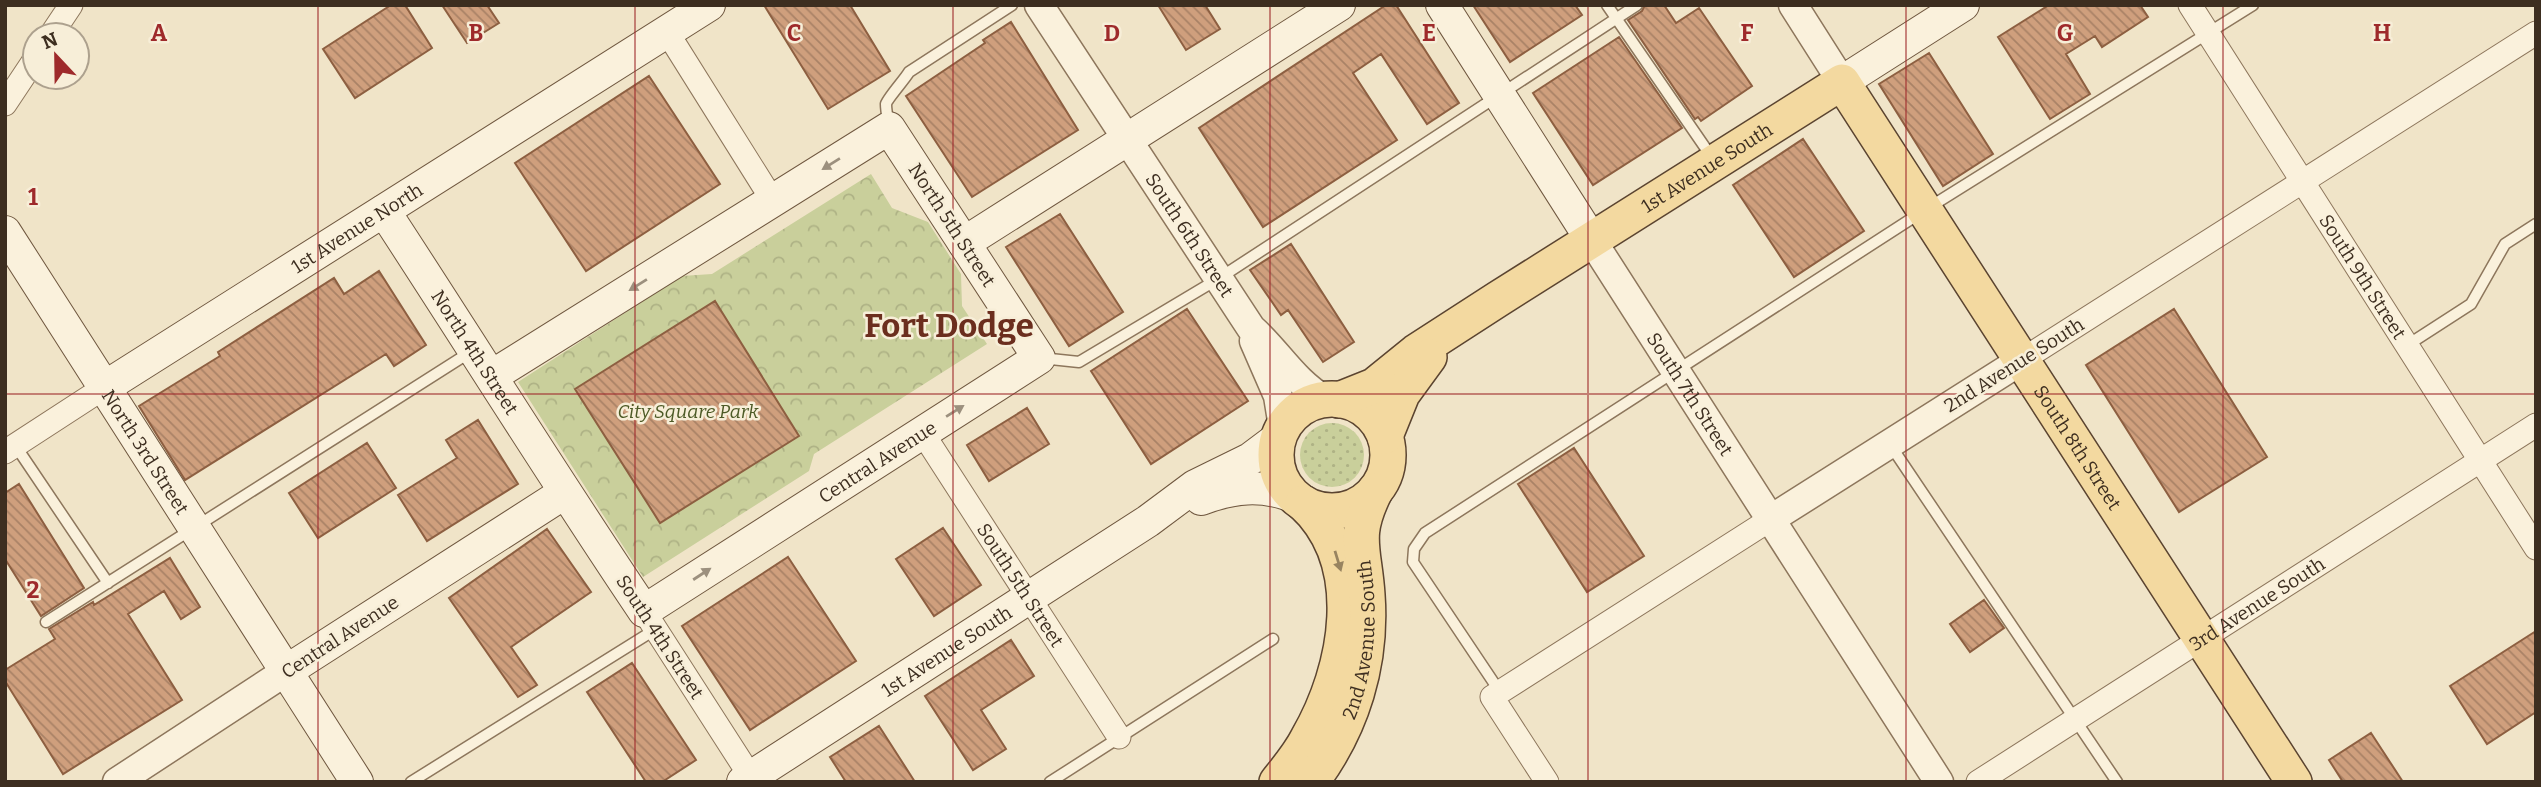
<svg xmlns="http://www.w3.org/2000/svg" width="2541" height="787" viewBox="0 0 2541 787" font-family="Bitter,serif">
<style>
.grass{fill:url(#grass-dots)}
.forest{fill:url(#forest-crowns)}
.building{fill:url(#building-back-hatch);stroke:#8d5f41;stroke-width:2}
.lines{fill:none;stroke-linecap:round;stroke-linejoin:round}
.service-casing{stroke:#8d765c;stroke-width:13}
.minor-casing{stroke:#8d765c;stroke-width:25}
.tertiary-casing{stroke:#8d765c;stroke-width:31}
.secondary-casing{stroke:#6f573f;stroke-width:34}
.primary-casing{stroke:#5b4430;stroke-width:38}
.service{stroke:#faf1dc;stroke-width:10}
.minor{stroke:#faf1dc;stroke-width:23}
.tertiary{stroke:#faf1dc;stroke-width:28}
.secondary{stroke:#faf1dc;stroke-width:32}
.primary{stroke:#f3d9a0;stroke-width:35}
.oneway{fill:#9c907e}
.oneway2{fill:#988460}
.grid{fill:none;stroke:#9e2a2b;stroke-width:2;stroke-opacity:0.55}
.labels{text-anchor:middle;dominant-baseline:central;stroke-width:5;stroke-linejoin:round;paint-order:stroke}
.street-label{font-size:19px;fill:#3d2e20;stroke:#f7eed8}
.park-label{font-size:19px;font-style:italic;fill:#4d5a26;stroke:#f7eed8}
.town-label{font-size:33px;font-weight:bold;fill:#6b2e1e;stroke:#f7eed8}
.grid-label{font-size:23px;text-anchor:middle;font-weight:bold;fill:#9e2a2b;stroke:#f7eed8;stroke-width:5;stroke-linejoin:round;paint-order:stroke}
</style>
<defs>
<pattern id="grass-dots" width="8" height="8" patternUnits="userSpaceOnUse" patternTransform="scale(1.75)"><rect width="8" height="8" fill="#c9cf9b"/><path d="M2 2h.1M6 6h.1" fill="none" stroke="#aeb285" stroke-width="1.8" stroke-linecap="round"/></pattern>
<pattern id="forest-crowns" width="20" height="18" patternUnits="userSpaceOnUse" patternTransform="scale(1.75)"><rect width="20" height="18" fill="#c9cf9b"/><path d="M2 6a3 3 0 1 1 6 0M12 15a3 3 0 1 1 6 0" fill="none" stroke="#aeb285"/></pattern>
<pattern id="building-back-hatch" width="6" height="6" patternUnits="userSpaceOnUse" patternTransform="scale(1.75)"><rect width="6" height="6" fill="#cf9f7d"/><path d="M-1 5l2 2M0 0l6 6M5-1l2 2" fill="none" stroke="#a98266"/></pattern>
</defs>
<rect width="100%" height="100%" fill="#f0e4c8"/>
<!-- grass -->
<path class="grass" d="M1300 455a32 32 0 1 1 64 0a32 32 0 1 1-64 0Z"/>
<!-- forest -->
<path class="forest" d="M871,174l21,34 36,14 33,52 1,32 25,38 -173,110 -5,17 -166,106 -125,-195 164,-106 30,-2z"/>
<!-- building -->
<path class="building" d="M391,5h14l27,43 -77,50 -32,-49z
M442,5h45l12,18 -32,20z
M764,5h86l40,66 -62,38z
M1158,5h47l15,24 -34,21z
M1386,5h10l63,98 -32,21 -46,-70 -28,19 44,67 -134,87 -64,-99z
M1473,5h102l7,10 -72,47z
M1645,5h19l12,18 23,-15 53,78 -51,35 -3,-4 -3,2 -67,-99 14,-9z
M2049,5h91l8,12 -46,30 -7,-11 -29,18 24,40 -40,25 -52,-82z
M1011,22l67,108 -106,67 -66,-101 79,-53 -2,-3z
M1619,37l63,91 -89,57 -60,-92z
M1929,53l64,101 -50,32 -64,-102z
M649,76l71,108 -134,87 -71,-108z
M1803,139l61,92 -70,46 -61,-92z
M1060,214l63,98 -54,34 -63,-99z
M1291,244l63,98 -31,20 -35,-52 -7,5 -31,-45z
M379,271l47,74 -32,21 -8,-12 -201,126 -46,-74 81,-50 -2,-4 116,-74 10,16z
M715,301l84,135 -139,87 -85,-134z
M1187,309l61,92 -97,63 -60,-93z
M2174,309l93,148 -88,55 -93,-147z
M1027,408l22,36 -60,37 -22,-36z
M478,420l40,64 -91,57 -29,-46 59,-37 -11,-18z
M367,443l29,45 -78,50 -29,-45z
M1574,448l70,108 -57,36 -69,-108z
M19,484l65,104 -43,28 -36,-57v-66z
M943,528l38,57 -47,31 -38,-57z
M547,529l44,63 -80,55 26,38 -19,12 -69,-99z
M788,557l68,104 -106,69 -68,-104z
M170,558l30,49 -19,12 -17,-28 -36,23 54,86 -119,74 -58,-93v-11l50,-31 -6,-10 44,-27 1,3z
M1984,600l20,28 -34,24 -20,-28z
M2536,631v81l-49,32 -37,-58z
M1011,640l23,36 -53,34 25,39 -33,21 -48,-74z
M632,663l64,97 -34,22h-16l-59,-90z
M879,726l36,56h-69l-16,-25z
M2371,733l32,49h-60l-14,-22z"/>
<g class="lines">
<!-- service casing -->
<g class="service-casing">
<path id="service" d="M1607,5l106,154
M889,127c-1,-7 -3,-16 -3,-23 1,-5 19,-25 23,-32l103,-67
M2406,346l65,-42 34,-60 31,-20
M1041,358l38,4 139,-83 419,-274
M15,445l93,138
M1891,446l226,336
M46,622l426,-271
M1500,692l-87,-130 1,-13 11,-16 500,-323 328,-205
M411,782l245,-153
M1050,782l223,-143"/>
</g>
<!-- minor casing -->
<g class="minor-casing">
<g id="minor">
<path id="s1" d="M2190,5l346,543"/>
<path d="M667,32l106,169"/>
<path d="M51,35l20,-30"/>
<path d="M5,104l30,-45"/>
<path d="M2022,360l514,-327"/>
<path id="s2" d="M922,432l197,305"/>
<path d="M5,452l100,-65"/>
<path d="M644,611l110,171"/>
<path d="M1547,782l-55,-85 279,-178"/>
<path id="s3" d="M1978,782l558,-357"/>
</g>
</g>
<!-- tertiary casing -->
<g class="tertiary-casing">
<g id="tertiary">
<path id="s4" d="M1039,5l212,323c27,24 42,53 74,72"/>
<path d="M1793,5l49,77"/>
<path id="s5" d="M1591,239l348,543"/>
<path d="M1254,341l24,55 5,31"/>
<path d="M1771,519l251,-159"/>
<path d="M117,782l168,-110"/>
</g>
</g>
<!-- secondary casing -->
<g class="secondary-casing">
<g id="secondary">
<path d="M1442,5l149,234"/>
<path d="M1842,82l121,-77"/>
<path id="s6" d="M384,211c87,133 171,268 260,400l395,-253 -150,-230 -397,248"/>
<path id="s7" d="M5,232l352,550"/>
<path d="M964,243l375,-238"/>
<path id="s8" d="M105,387l604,-382"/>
<path d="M1201,499c32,-12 60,-15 92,-3"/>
<path d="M285,672l279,-179"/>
<path id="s9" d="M743,782l405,-261 47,-35 55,-27 28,-21"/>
</g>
</g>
<!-- primary casing -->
<g class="primary-casing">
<g id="primary">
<circle cx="1332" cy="455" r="56"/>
<path id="s10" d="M1339,400l35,-14 42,-34 82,-53 344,-217 452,700"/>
<path d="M1385,436l17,-42 27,-37"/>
<path d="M1277,782c11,-14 23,-28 31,-44 40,-69 60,-175 -5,-235"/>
<path id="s11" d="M1311,782c41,-54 61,-119 56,-187 -3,-47 -15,-58 8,-104"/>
</g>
</g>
<!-- service -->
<use href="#service" class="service"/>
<!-- minor -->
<use href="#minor" class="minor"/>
<!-- tertiary -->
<use href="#tertiary" class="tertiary"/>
<!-- secondary -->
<use href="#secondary" class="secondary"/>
<!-- primary -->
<use href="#primary" class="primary"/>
</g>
<!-- one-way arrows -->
<defs><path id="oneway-solid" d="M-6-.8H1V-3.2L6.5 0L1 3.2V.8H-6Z" transform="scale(1.75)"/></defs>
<g class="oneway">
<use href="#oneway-solid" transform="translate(831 164) rotate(148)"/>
<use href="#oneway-solid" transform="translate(638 285) rotate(148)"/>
<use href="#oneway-solid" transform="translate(955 411) rotate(-32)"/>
<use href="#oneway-solid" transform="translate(702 574) rotate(-33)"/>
</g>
<use class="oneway2" href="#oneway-solid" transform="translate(1338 561) rotate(73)"/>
<!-- grid -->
<path class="grid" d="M318,5v777M635,5v777M953,5v777M1270,5v777M1588,5v777M1906,5v777M2223,5v777M5,394h2531"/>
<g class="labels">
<!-- street labels -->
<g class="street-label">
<text stroke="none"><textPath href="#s10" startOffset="436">1st Avenue South</textPath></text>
<text transform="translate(952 225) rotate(57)">North 5th Street</text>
<text stroke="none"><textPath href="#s8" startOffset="298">1st Avenue North</textPath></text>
<text stroke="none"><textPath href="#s4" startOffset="275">South 6th Street</textPath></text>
<text stroke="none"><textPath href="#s1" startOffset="322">South 9th Street</textPath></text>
<text stroke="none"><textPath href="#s6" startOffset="168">North 4th Street</textPath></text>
<text transform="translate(2014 365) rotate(-32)">2nd Avenue South</text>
<text stroke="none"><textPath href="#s5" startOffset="184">South 7th Street</textPath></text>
<text stroke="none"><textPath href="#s10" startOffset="1031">South 8th Street</textPath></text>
<text stroke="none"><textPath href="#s7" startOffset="261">North 3rd Street</textPath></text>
<text stroke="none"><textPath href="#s6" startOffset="754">Central Avenue</textPath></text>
<text stroke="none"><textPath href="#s2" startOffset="182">South 5th Street</textPath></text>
<text stroke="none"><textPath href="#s3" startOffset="331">3rd Avenue South</textPath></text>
<text transform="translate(340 637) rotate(-33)">Central Avenue</text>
<text transform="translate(660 637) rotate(57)">South 4th Street</text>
<text stroke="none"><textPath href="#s11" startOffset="154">2nd Avenue South</textPath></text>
<text stroke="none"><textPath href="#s9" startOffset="242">1st Avenue South</textPath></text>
</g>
<!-- park labels -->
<g class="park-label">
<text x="688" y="411">City Square Park</text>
</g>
<!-- town labels -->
<g class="town-label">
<text x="949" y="326">Fort Dodge</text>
</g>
</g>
<g class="grid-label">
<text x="159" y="41">A</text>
<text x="476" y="41">B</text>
<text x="794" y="41">C</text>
<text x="1112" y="41">D</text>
<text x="1429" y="41">E</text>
<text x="1747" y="41">F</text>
<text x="2065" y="41">G</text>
<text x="2382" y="41">H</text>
<text x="33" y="205">1</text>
<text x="33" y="598">2</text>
</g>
<!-- border -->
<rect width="2541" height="787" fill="none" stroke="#3d2e20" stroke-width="14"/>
<!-- north arrow -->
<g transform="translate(56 56) rotate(338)"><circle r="33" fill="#f7eed8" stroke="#ada18e" stroke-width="2"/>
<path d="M0-5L12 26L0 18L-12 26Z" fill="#9e2a2b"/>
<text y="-10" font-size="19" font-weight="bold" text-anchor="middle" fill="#3d2e20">N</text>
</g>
</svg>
